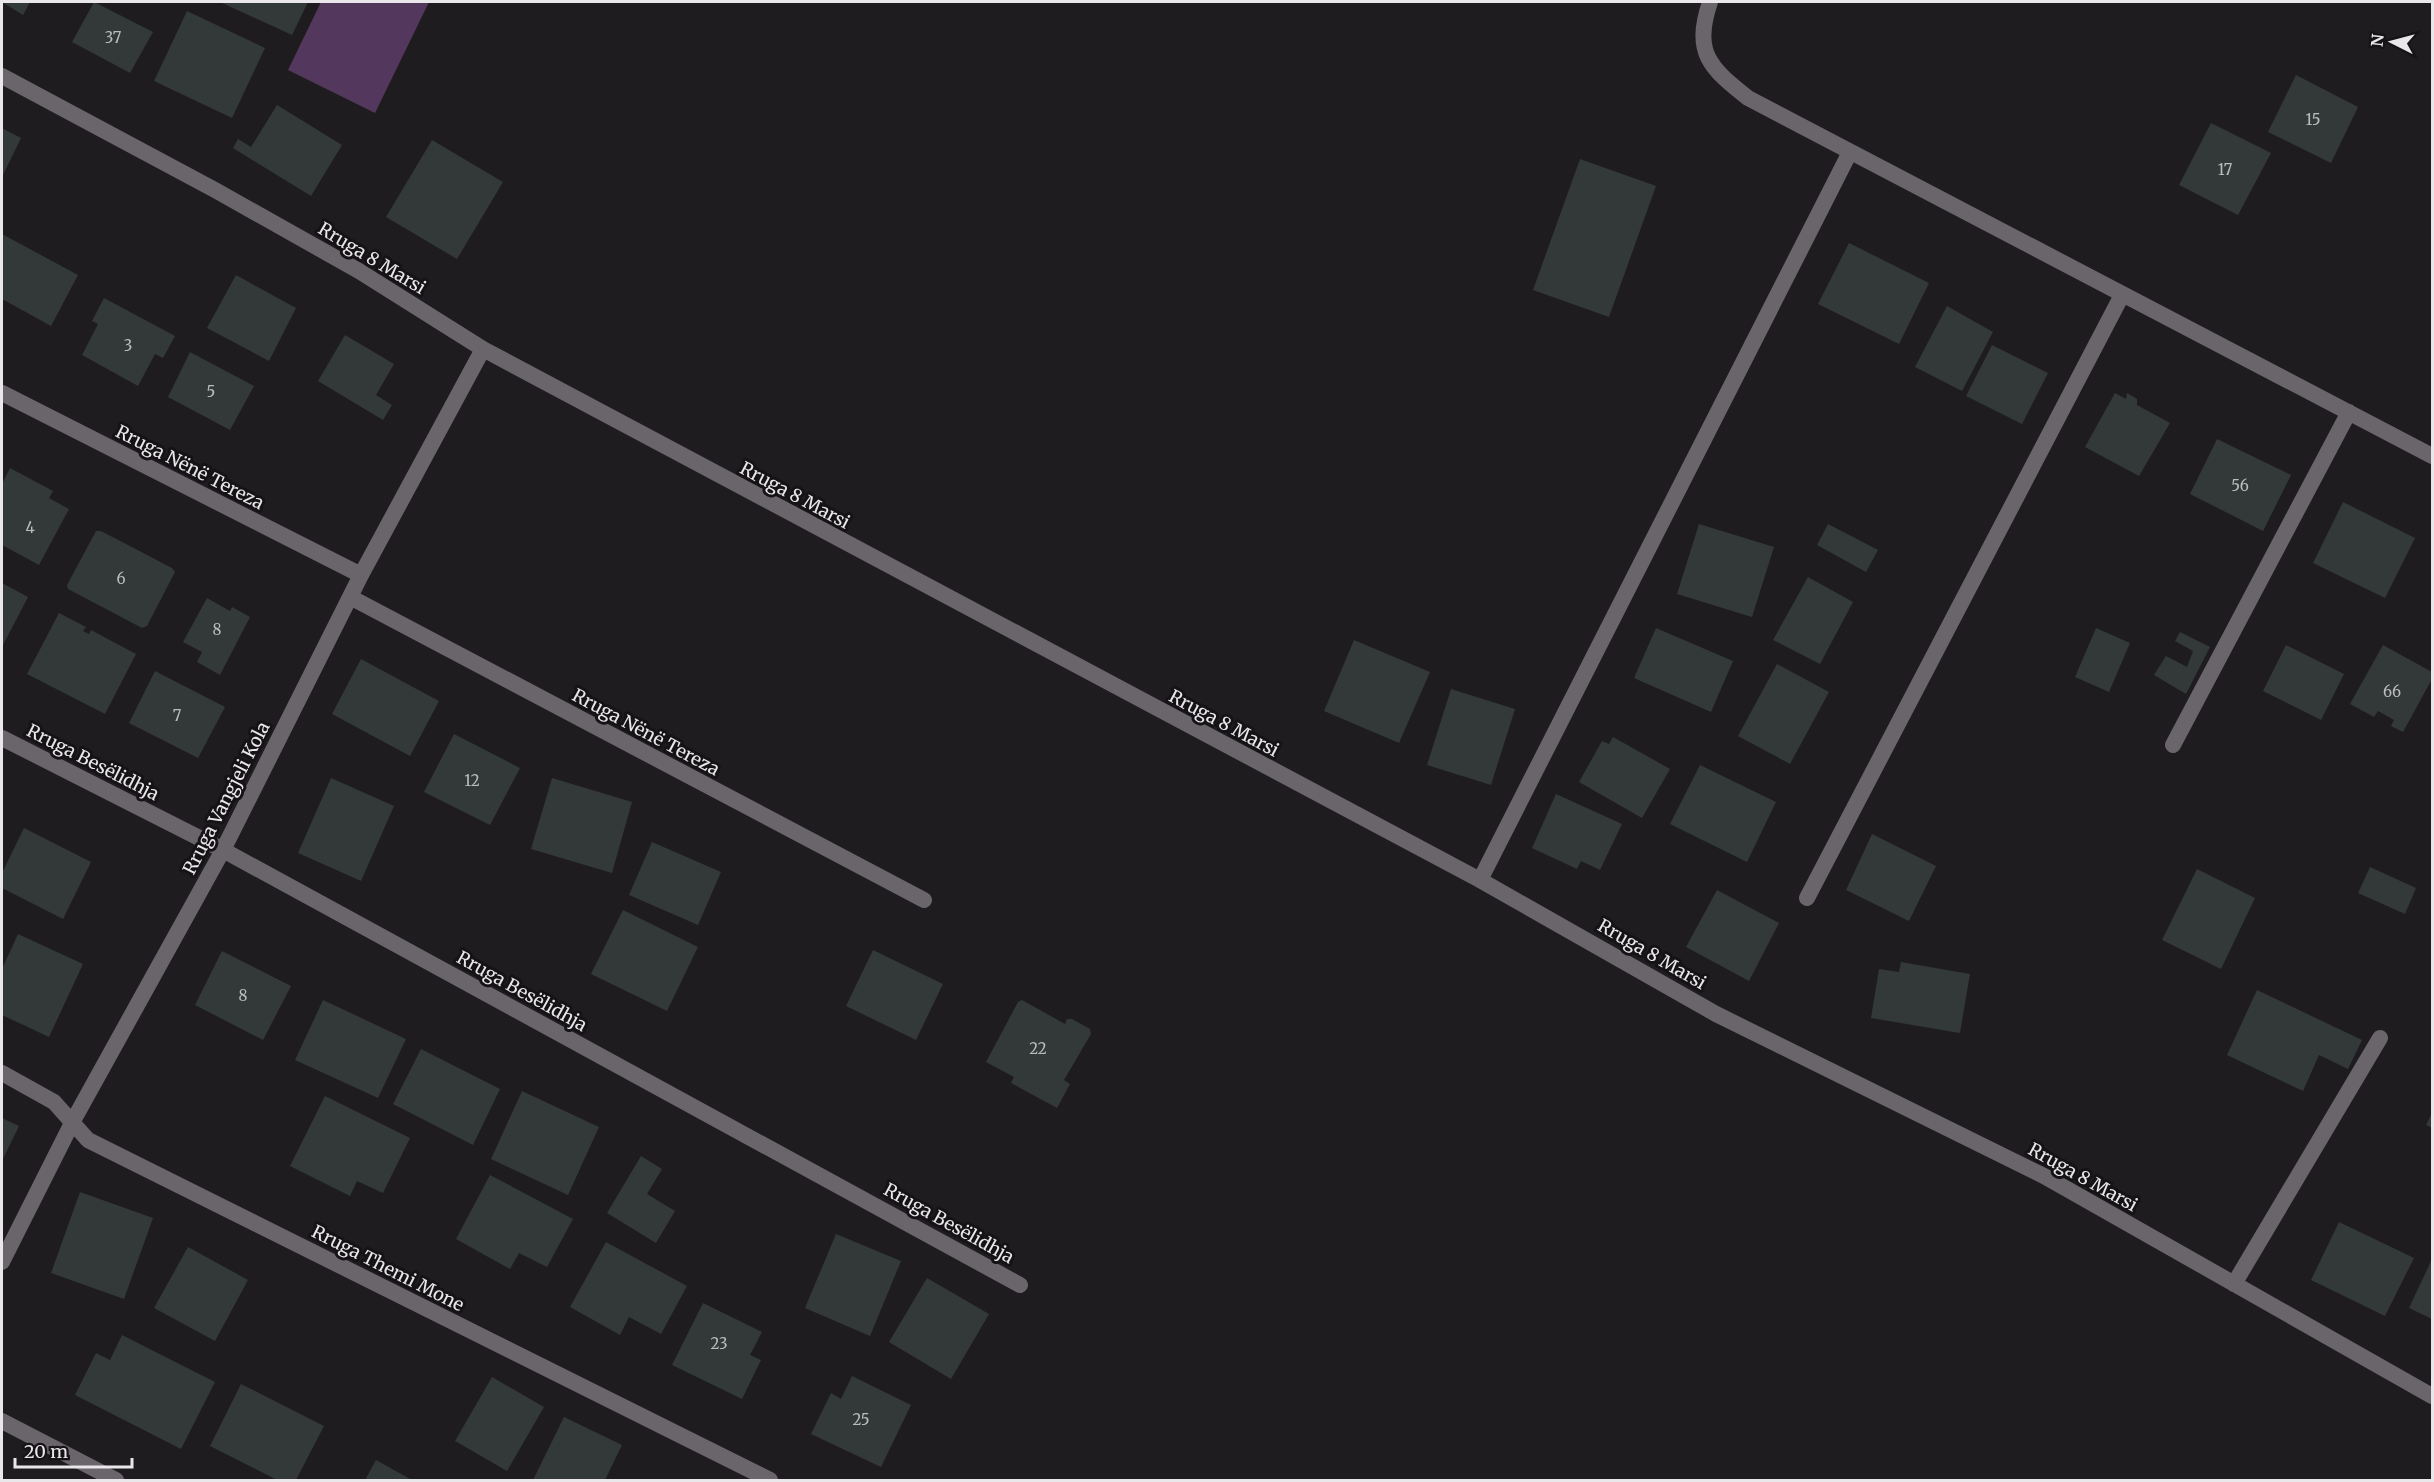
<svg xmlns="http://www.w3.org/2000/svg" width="2434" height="1482" viewBox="0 0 2434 1482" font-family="Merriweather,serif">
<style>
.green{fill:#54375c}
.building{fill:#323938}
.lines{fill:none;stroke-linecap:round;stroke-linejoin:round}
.minor{stroke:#69656b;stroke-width:16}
.labels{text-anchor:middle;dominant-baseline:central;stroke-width:6;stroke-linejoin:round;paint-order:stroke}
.number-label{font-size:15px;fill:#bcbcbe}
.street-label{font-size:18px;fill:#eae7ea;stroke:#161317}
</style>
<rect width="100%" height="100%" fill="#1f1c20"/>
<!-- green -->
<path class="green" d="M321,2h108l-54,111 -87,-43z"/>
<!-- building -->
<path class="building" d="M2,2h28l-7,13z
M94,2l59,30 -23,41 -58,-31z
M220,2h88l-16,33z
M187,11l78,37 -33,70 -78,-37z
M2296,75l62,32 -27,56 -63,-31z
M277,105l65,40 -31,51 -78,-48 5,-9 13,8z
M2211,123l60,30 -33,62 -59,-30z
M2,128l19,10 -19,39z
M432,140l71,42 -46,77 -71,-42z
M1580,159l76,27 -47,131 -76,-27z
M2,234l76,41 -27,51 -49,-27z
M1849,243l80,40 -30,61 -81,-40z
M236,275l60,33 -27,53 -62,-33z
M104,298l71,38 -12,22 -8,-4 -17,32 -56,-31 16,-31 -6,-3z
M1947,306l46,26 -31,59 -47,-24z
M345,335l49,29 -18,31 16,10 -9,15 -65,-39z
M1992,345l56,28 -26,51 -56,-28z
M190,352l64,34 -24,44 -62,-33z
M2115,393l11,6 1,-6 10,6v6l33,18 -31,53 -54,-29z
M2217,439l74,36 -28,56 -73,-37z
M10,468l43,23 -4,7 20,11 -30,56 -37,-20v-61z
M2343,502l72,36 -30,60 -72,-35z
M1699,524l75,23 -22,70 -75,-23z
M1828,524l50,26 -12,22 -49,-27z
M96,531h5l71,37 3,4 -28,54 -5,2 -74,-39 -1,-4z
M1808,577l45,25 -33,62 -47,-24z
M2,583l26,14 -26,50z
M207,598l23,13 2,-4 18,10 -30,58 -23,-13 5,-10 -19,-10z
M59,613l27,14 -3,4 6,3 2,-4 45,24 -31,60 -78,-40z
M1656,628l77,33 -22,51 -77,-34z
M2096,628l34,15 -21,49 -34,-15z
M2180,632l30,15 -24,47 -32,-19 12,-19 21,11 6,-16 -18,-10z
M1354,640l76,32 -31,71 -75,-32z
M2286,645l58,29 -23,46 -58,-29z
M2383,645l49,27v7l-29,53 -12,-6 3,-6 -16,-9 -4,6 -24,-13z
M361,659l78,42 -29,55 -78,-42z
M1777,664l52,28 -39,72 -52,-28z
M155,671l70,36 -27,51 -69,-35z
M1451,689l64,20 -24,76 -64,-20z
M454,734l66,34 -30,57 -66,-33z
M1613,737l57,32 -28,49 -63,-36 23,-41 7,3z
M1700,765l76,37 -29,60 -77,-38z
M331,778l63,28 -33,75 -63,-28z
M552,778l80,24 -20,71 -81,-24z
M1556,794l66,30 -22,46 -19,-9 -4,8 -45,-21z
M24,828l67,34 -28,57 -61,-31v-15z
M1872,834l64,32 -27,55 -63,-31z
M652,842l69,30 -23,53 -69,-30z
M2370,867l46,21 -11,26 -47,-21z
M2197,869l58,29 -34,71 -59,-29z
M1717,890l62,33 -30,58 -63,-34z
M623,910l75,37 -31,64 -76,-37z
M18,934l65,30 -34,73 -47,-22v-46z
M873,950l70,34 -27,56 -70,-34z
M222,951l69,35 -28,54 -68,-35z
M1901,962l69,12 -10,59 -89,-15 8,-49 20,3z
M2257,990l105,50 -14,29 -29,-14 -16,36 -76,-36z
M323,1000l83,39 -28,59 -83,-38z
M1022,1000l43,24 2,-5h5l18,10 1,5 -27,46 6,4 -13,24 -46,-25 3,-6 -28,-15 32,-60z
M421,1049l79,40 -27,56 -80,-41z
M522,1091l77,36 -31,68 -77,-36z
M325,1096l85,42 -27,55 -26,-12 -7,15 -60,-30z
M2432,1113v15l-6,-3z
M2,1118l17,8 -17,35z
M641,1156l21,13 -15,25 28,17 -19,32 -49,-30z
M490,1175l83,44 -26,48 -28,-14 -9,16 -54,-30z
M80,1192l73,26 -29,81 -73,-26z
M2339,1222l75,36 -29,58 -74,-36z
M836,1234l65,27 -31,75 -65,-28z
M606,1242l81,44 -26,48 -32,-17 -9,18 -50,-28z
M188,1247l60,33 -33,61 -61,-33z
M2432,1259v60l-23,-11z
M927,1278l62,36 -38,65 -62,-37z
M703,1303l59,29 -12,23 11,5 -19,39 -70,-34z
M122,1335l93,47 -34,67 -106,-54 21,-42 14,7z
M852,1376l59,29 -30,62 -70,-33 20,-41 10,6z
M492,1377l52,30 -37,64 -52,-30z
M241,1384l83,42 -28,54h-19l-67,-34z
M564,1417l58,28 -17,35h-72z
M376,1460l36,20h-47z"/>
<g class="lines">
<!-- minor -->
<path class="minor" d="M1710,2c-17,51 0,66 38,96l684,358
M2,76l213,114 144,81 124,78 997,531 236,134 328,162 388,220
M2,393l359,182
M350,597l574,303
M2,738l221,112 797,435
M2173,745l176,-333
M1480,880l370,-728
M1807,898l315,-603
M2,1073l52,29 34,38 682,340
M2,1262l71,-141 150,-271 138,-275 122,-226
M2234,1284l146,-246
M2,1421l114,59"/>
</g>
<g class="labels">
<!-- number labels -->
<g class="number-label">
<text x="113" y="37">37</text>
<text x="2313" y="119">15</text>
<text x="2225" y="169">17</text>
<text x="128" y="345">3</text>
<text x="211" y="391">5</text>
<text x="2240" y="485">56</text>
<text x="30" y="527">4</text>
<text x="121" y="578">6</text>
<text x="217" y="629">8</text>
<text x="2392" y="691">66</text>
<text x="177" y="715">7</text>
<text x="472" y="780">12</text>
<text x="243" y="995">8</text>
<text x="1038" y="1048">22</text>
<text x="719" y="1343">23</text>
<text x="861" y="1419">25</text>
</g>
<!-- street labels -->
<g class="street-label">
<text transform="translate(372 258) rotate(31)">Rruga 8 Marsi</text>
<text transform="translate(190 467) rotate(27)">Rruga Nënë Tereza</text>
<text transform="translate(795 495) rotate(28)">Rruga 8 Marsi</text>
<text transform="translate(1224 723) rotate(28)">Rruga 8 Marsi</text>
<text transform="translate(646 732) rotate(28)">Rruga Nënë Tereza</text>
<text transform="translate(93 762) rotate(27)">Rruga Besëlidhja</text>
<text transform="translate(226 798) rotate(-63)">Rruga Vangjeli Kola</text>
<text transform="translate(1652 954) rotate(30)">Rruga 8 Marsi</text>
<text transform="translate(522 991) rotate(29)">Rruga Besëlidhja</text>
<text transform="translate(2083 1177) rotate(29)">Rruga 8 Marsi</text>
<text transform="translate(949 1223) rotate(29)">Rruga Besëlidhja</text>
<text transform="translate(388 1268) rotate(27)">Rruga Themi Mone</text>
</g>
</g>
<!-- border -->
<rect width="2434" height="1482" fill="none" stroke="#eae7ea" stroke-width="6"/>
<!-- north arrow -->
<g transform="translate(2392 42) rotate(276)" stroke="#161317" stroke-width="4.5" paint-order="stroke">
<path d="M0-4.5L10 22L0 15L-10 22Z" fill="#eae7ea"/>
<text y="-9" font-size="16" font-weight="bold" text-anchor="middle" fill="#eae7ea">N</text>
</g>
<!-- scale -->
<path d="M15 1458v9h117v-9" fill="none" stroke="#eae7ea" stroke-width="3"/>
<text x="24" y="1458" font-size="18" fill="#eae7ea" stroke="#161317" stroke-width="4.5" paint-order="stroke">20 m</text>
</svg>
